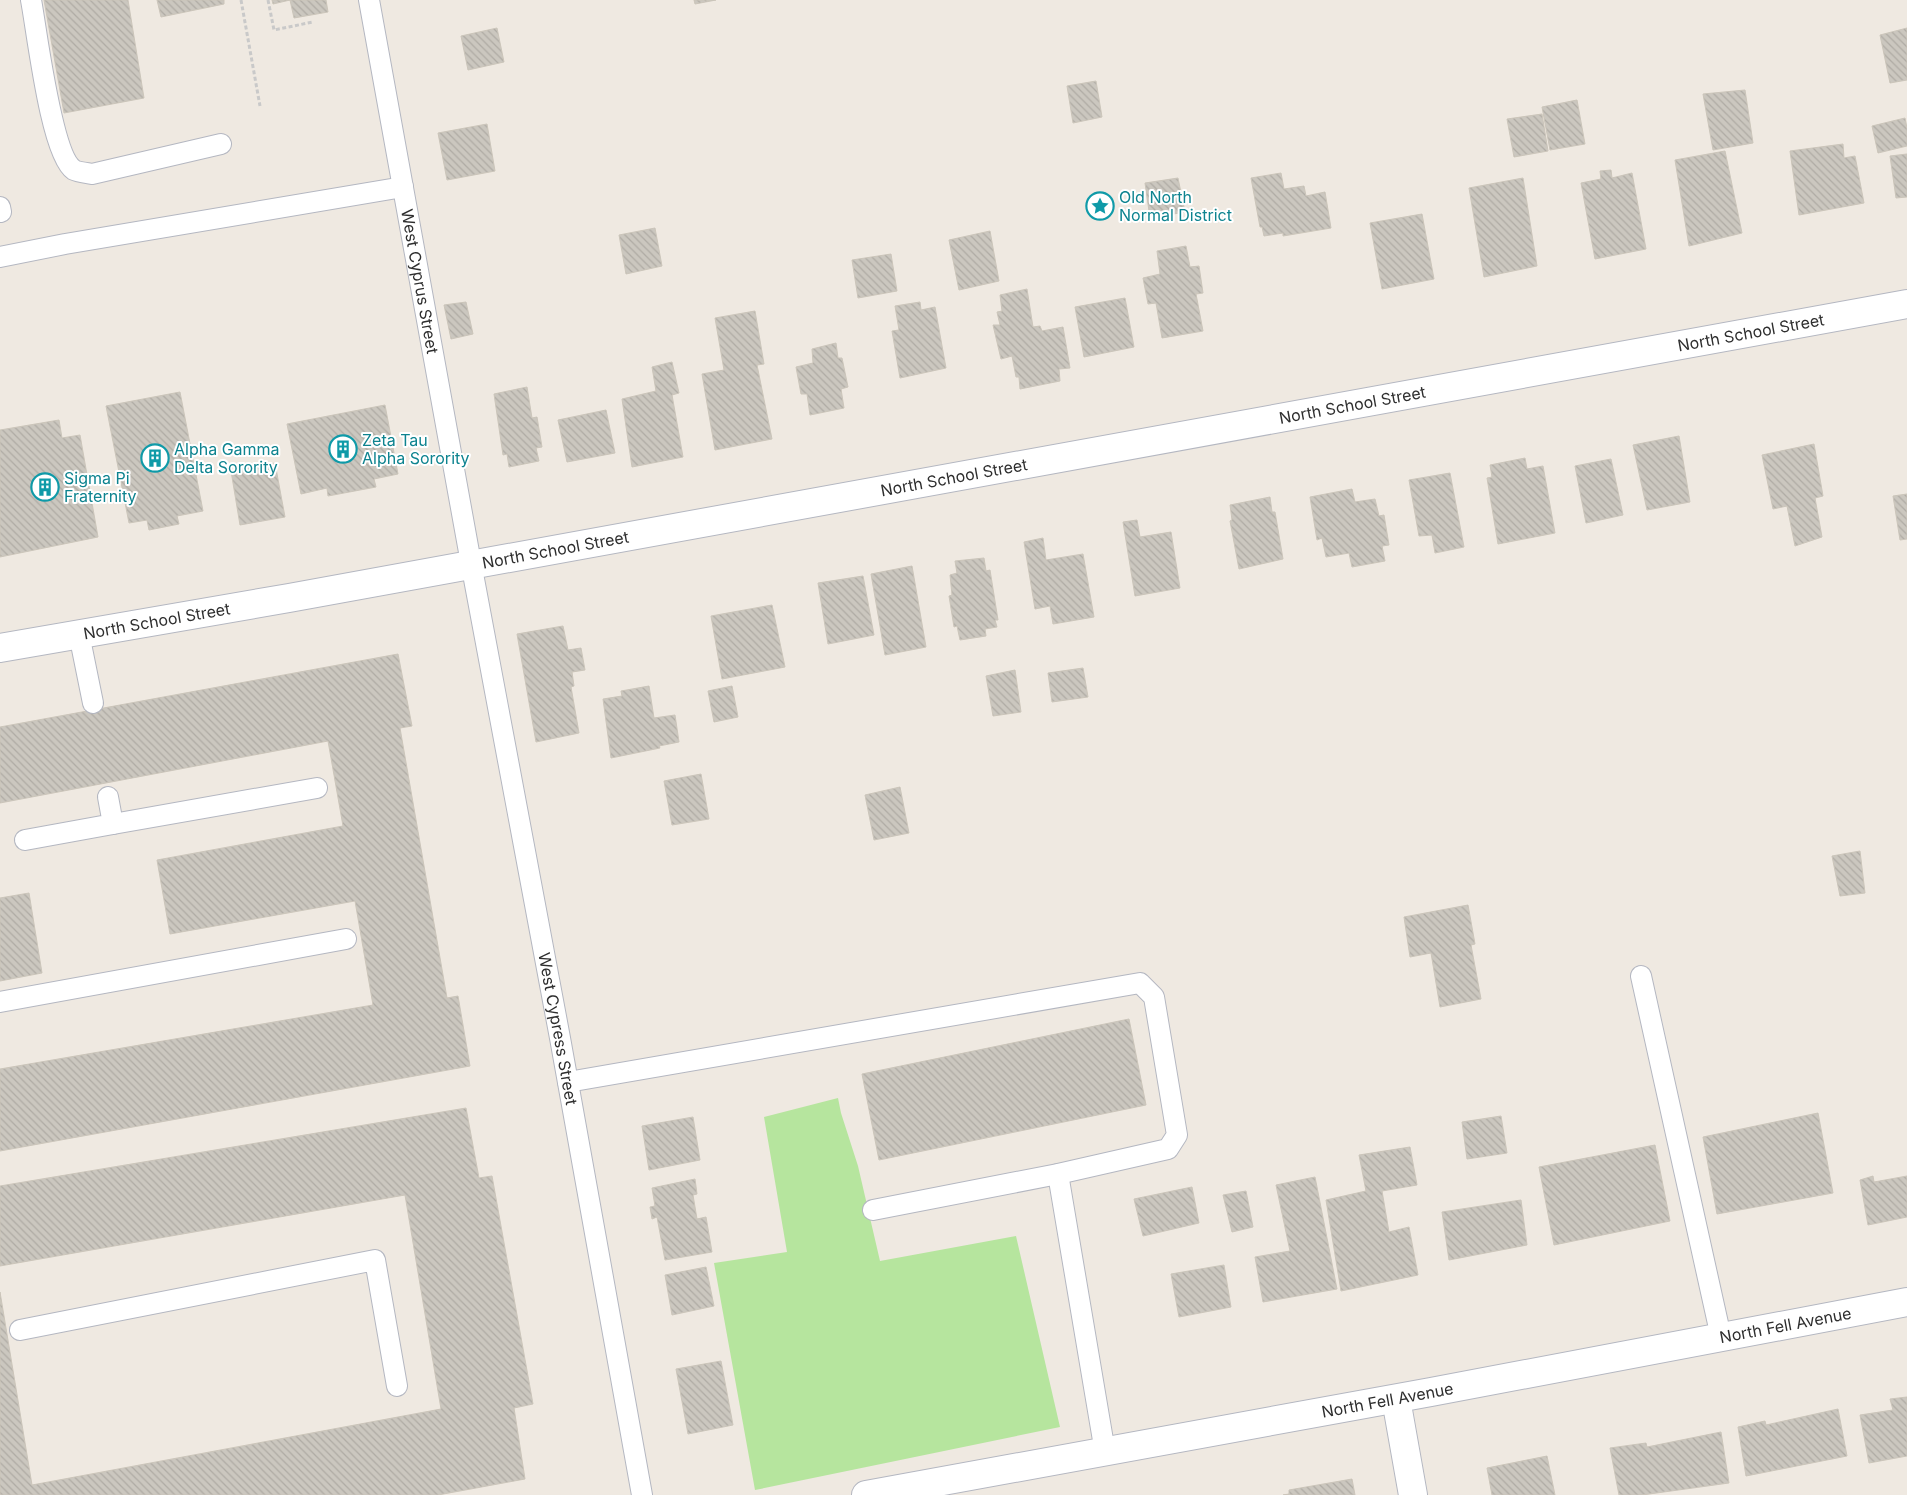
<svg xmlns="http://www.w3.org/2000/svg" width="1907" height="1495" viewBox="0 0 1907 1495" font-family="Inter,sans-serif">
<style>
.grass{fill:#b6e59e}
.building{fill:url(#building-back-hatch);stroke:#cbc5ba}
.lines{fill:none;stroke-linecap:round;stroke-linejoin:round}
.service-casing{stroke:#b4b7c1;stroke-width:22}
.minor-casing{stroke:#b4b7c1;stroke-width:30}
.tertiary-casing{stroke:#b4b7c1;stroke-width:30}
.path{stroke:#c9c9c9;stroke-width:3;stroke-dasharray:4 2.5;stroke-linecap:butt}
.service{stroke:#fff;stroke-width:20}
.minor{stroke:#fff;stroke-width:28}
.tertiary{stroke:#fff;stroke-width:28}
.labels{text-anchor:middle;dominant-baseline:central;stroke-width:4;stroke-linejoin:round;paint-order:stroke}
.culture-label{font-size:16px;fill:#0d838f;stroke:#fff;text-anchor:start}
.street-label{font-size:16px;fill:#2e2e2e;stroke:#fff}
</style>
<defs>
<pattern id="building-back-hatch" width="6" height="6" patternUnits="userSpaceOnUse" patternTransform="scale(1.25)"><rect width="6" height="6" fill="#cbc7bf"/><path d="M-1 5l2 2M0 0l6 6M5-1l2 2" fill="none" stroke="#afaba4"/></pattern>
</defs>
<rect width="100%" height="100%" fill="#efe9e1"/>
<!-- grass -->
<path class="grass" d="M838,1098l3,15 17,53 22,95 136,-25 44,191 -305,63 -41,-227 73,-11 -23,-135z"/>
<!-- building -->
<path class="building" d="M44,0h84l16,98 -80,15z
M157,0h67v4l-63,13z
M272,0h18l-17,4z
M290,0h36l2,12 -34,6z
M694,0h22l-21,4z
M497,28l7,34 -36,8 -7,-34z
M1907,28v52l-17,3 -10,-48z
M1096,81l6,36 -29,6 -6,-37z
M1745,90l8,53 -40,7 -10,-56z
M1577,100l8,44 -35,6 -8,-43z
M1542,114l6,37 -34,6 -7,-38z
M1905,118l2,10v18l-29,7 -6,-27z
M487,124l8,47 -48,9 -9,-47z
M1843,144l1,14 11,-2 9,47 -65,12 -9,-64z
M1725,151l17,82 -53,13 -14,-86z
M1907,154v43l-11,1 -6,-42z
M1611,170l1,8 20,-5 14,76 -51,10 -14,-76 20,-4 -1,-8z
M1281,173l3,16 20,-3 2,10 19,-4 6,36 -48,8v-3l-19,3 -2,-9h-2l-9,-49z
M1178,178l7,34 -35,6 -5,-35z
M1523,178l14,88 -53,11 -15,-89z
M1422,214l12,65 -52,10 -12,-66z
M655,228l7,38 -36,8 -7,-39z
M990,231l9,50 -40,9 -10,-50z
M1186,246l4,21 9,-1 4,27 -7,1 7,37 -41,7 -6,-35 -8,1 -5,-26 17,-4 -3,-23z
M891,254l6,37 -39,7 -6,-38z
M1027,289l6,38 7,-1 2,5 21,-4 7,41 -11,1 1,12 -40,8 -1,-12h-3l-4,-21 -11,3 -8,-34h7l-3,-13 5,-1 -2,-16z
M1125,298l9,49 -50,10 -9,-50z
M466,302l7,32 -22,5 -7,-34z
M920,302l1,8 14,-3 11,61 -46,10 -8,-47 7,-1 -4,-24z
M755,311l9,53 -7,1 15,74 -57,11 -13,-76 22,-4 -9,-52z
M836,343l2,15h4l6,29 -7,2 3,19 -34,7 -3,-21h-6l-5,-27 17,-4 -1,-14z
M672,362l7,31 -7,2 11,62 -51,10 -10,-68 34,-8 -4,-24z
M527,387l5,31 5,-1 5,30 -6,1 3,13 -30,6 -2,-13 -4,1 -9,-61z
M180,392l23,119 -26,5 2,8 -30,6 -2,-10 -18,3 -23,-117z
M385,405l13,69 -24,5 2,8 -48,9 -1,-8 -26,6 -14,-70z
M606,410l9,43 -48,9 -9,-42z
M59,420l3,18 18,-3 18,102 -98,20v-127z
M1679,436l11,66 -43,8 -14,-65z
M1814,444l9,52 -8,2 7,39 -27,9 -8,-40 -14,3 -11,-54z
M1525,458l2,11 16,-3 12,67 -57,11 -11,-66 5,-1 -2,-12z
M1611,459l12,56 -37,8 -11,-57z
M275,463l10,54 -45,8 -9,-54z
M1450,473l14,74 -29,6 -3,-18 -13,1 -10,-56z
M1352,489l3,13 20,-3 4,17 5,-1 5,30 -7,1 3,15 -33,6 -3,-14 -23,4 -4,-19 -5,2 -7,-43z
M1907,494v45l-7,1 -7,-44z
M1270,497l2,15h3l8,47 -44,10 -9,-48 2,-1 -2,-15z
M1137,520l3,17 31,-5 9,56 -45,8 -12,-74z
M1043,538l3,22 37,-6 11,63 -41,7 -3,-18 -15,3 -11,-67z
M984,558l2,13 4,-1 8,50h-3l2,7 -12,2 1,7 -26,4 -3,-14 -3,1 -5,-31 3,-1 -2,-20 7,-2 -2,-12z
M912,566l14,81 -41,8 -14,-81z
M863,576l11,59 -46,9 -10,-61z
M772,605l13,62 -63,12 -11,-63z
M563,626l5,24 13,-2 4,22 -13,2 2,14 -3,1 8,46 -43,9 -19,-108z
M398,654l14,72 -12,2 47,270 11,-2 12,70 -470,85v-82l373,-64 -18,-104 -185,33 -13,-74 186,-34 -15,-85 -328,62v-76z
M1083,668l5,29 -36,5 -4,-29z
M1015,670l6,42 -28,4 -7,-40z
M649,686l5,32 21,-3 4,27 -20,4 1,2 -49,10 -8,-59 19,-3 -1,-5z
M732,686l6,31 -24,5 -6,-31z
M701,774l8,45 -37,6 -8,-44z
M900,787l9,46 -35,7 -9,-45z
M1860,851l5,42 -25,3 -8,-40z
M29,893l13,80 -42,8v-83z
M1468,905l7,39 -4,1 10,54 -41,8 -9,-54 -21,4 -6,-40z
M1129,1019l17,86 -267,55 -17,-86z
M466,1108l13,70 13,-2 41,228 -19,4 11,71 -87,16h-438v-203l32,193 409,-76 -36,-214 -405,71v-80z
M1818,1113l15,80 -116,21 -14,-77z
M1501,1116l6,37 -40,6 -5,-37z
M693,1117l7,43 -51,10 -7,-44z
M1655,1145l15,76 -116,24 -15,-78z
M1410,1147l7,38 -35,6 7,41 20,-5 9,48 -77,16 -15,-91 40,-9 -7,-36z
M1873,1176l1,6 33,-6v41l-39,8 -8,-45z
M1315,1177l22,112 -74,13 -8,-45 35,-6 -14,-66z
M695,1179l2,15 -4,1 4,24 9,-2 6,35 -47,8 -8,-43 -5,2 -2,-12 5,-1 -3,-18z
M1192,1187l7,36 -56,13 -9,-37z
M1246,1191l7,36 -21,5 -9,-37z
M1521,1200l6,45 -78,15 -7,-48z
M1224,1265l7,42 -52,10 -8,-43z
M706,1267l8,39 -42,9 -7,-40z
M721,1361l12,64 -45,9 -12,-65z
M1907,1397v59l-38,7 -9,-48 33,-5 -3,-11z
M1838,1409l9,47 -101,20 -8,-49 27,-6 1,4z
M1721,1432l8,51 -87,12h-23l-9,-47 36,-5 1,4z
M1547,1456l8,39h-63l-5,-27z
M1352,1479l3,16h-72l6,-1v-4z"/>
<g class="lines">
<!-- service casing -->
<g class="service-casing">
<g id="service">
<path d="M31,0c6,31 20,155 43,170 4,2 13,3 18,4l129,-30"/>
<path id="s1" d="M369,0l102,563 89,475 82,457"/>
<path d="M0,207l1,5"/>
<path d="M0,257l65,-13 338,-57"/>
<path d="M79,634l14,69"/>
<path d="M113,824l204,-36"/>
<path d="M25,840l88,-16 -5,-27"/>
<path d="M1641,976l80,361"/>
<path d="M0,1002l346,-63"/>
<path d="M568,1082l572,-99 14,14 23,138 -9,14 -110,25 -185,36"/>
<path d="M1058,1174l47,278"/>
<path d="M20,1330l355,-70 22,126"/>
</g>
</g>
<!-- minor casing -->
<g class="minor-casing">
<g id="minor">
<path d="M1396,1399l17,96"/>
<path id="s2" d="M866,1495l565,-103 476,-90"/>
</g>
</g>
<!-- tertiary casing -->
<g class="tertiary-casing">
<g id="tertiary">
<path id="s3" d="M0,648l289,-50 1618,-294"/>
</g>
</g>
<!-- path -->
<path class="path" d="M241,0l19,106
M268,0l6,30 39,-8"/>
<!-- service -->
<use href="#service" class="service"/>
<!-- minor -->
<use href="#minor" class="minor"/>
<!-- tertiary -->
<use href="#tertiary" class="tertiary"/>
</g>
<!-- icons -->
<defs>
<g id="sight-ring" transform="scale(1.4375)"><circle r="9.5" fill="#fff" stroke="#0f9aa8" stroke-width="1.5"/><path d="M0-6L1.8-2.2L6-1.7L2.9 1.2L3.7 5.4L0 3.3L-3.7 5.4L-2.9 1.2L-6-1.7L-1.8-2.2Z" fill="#0f9aa8"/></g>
<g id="building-ring" transform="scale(1.4375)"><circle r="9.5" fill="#fff" stroke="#0f9aa8" stroke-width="1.5"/><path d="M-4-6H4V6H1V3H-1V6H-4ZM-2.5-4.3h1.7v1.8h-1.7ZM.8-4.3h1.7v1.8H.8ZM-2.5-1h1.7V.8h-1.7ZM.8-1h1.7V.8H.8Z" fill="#0f9aa8"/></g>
</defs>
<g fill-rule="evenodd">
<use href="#sight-ring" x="1100" y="206"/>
<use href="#building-ring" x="343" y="449"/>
<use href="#building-ring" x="155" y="458"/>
<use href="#building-ring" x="45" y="487"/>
</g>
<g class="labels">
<!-- culture labels -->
<g class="culture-label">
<text x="1119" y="197">Old North<tspan x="1119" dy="18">Normal District</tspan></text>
<text x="362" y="440">Ζeta Tau<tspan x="362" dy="18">Alpha Sorority</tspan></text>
<text x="174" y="449">Alpha Gamma<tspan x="174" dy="18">Delta Sorority</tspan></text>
<text x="64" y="478">Sigma Pi<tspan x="64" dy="18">Fraternity</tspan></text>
</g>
<!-- street labels -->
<g class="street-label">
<text stroke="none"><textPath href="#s1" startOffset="286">West Cyprus Street</textPath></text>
<text stroke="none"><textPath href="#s3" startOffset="1779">North School Street</textPath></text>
<text stroke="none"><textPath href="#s3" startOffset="1374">North School Street</textPath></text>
<text stroke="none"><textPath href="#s3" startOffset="969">North School Street</textPath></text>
<text stroke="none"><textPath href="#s3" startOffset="564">North School Street</textPath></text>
<text stroke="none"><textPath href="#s3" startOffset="159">North School Street</textPath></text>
<text stroke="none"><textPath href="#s1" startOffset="1046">West Cypress Street</textPath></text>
<text stroke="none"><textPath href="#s2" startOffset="935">North Fell Avenue</textPath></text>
<text stroke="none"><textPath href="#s2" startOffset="530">North Fell Avenue</textPath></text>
</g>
</g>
</svg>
